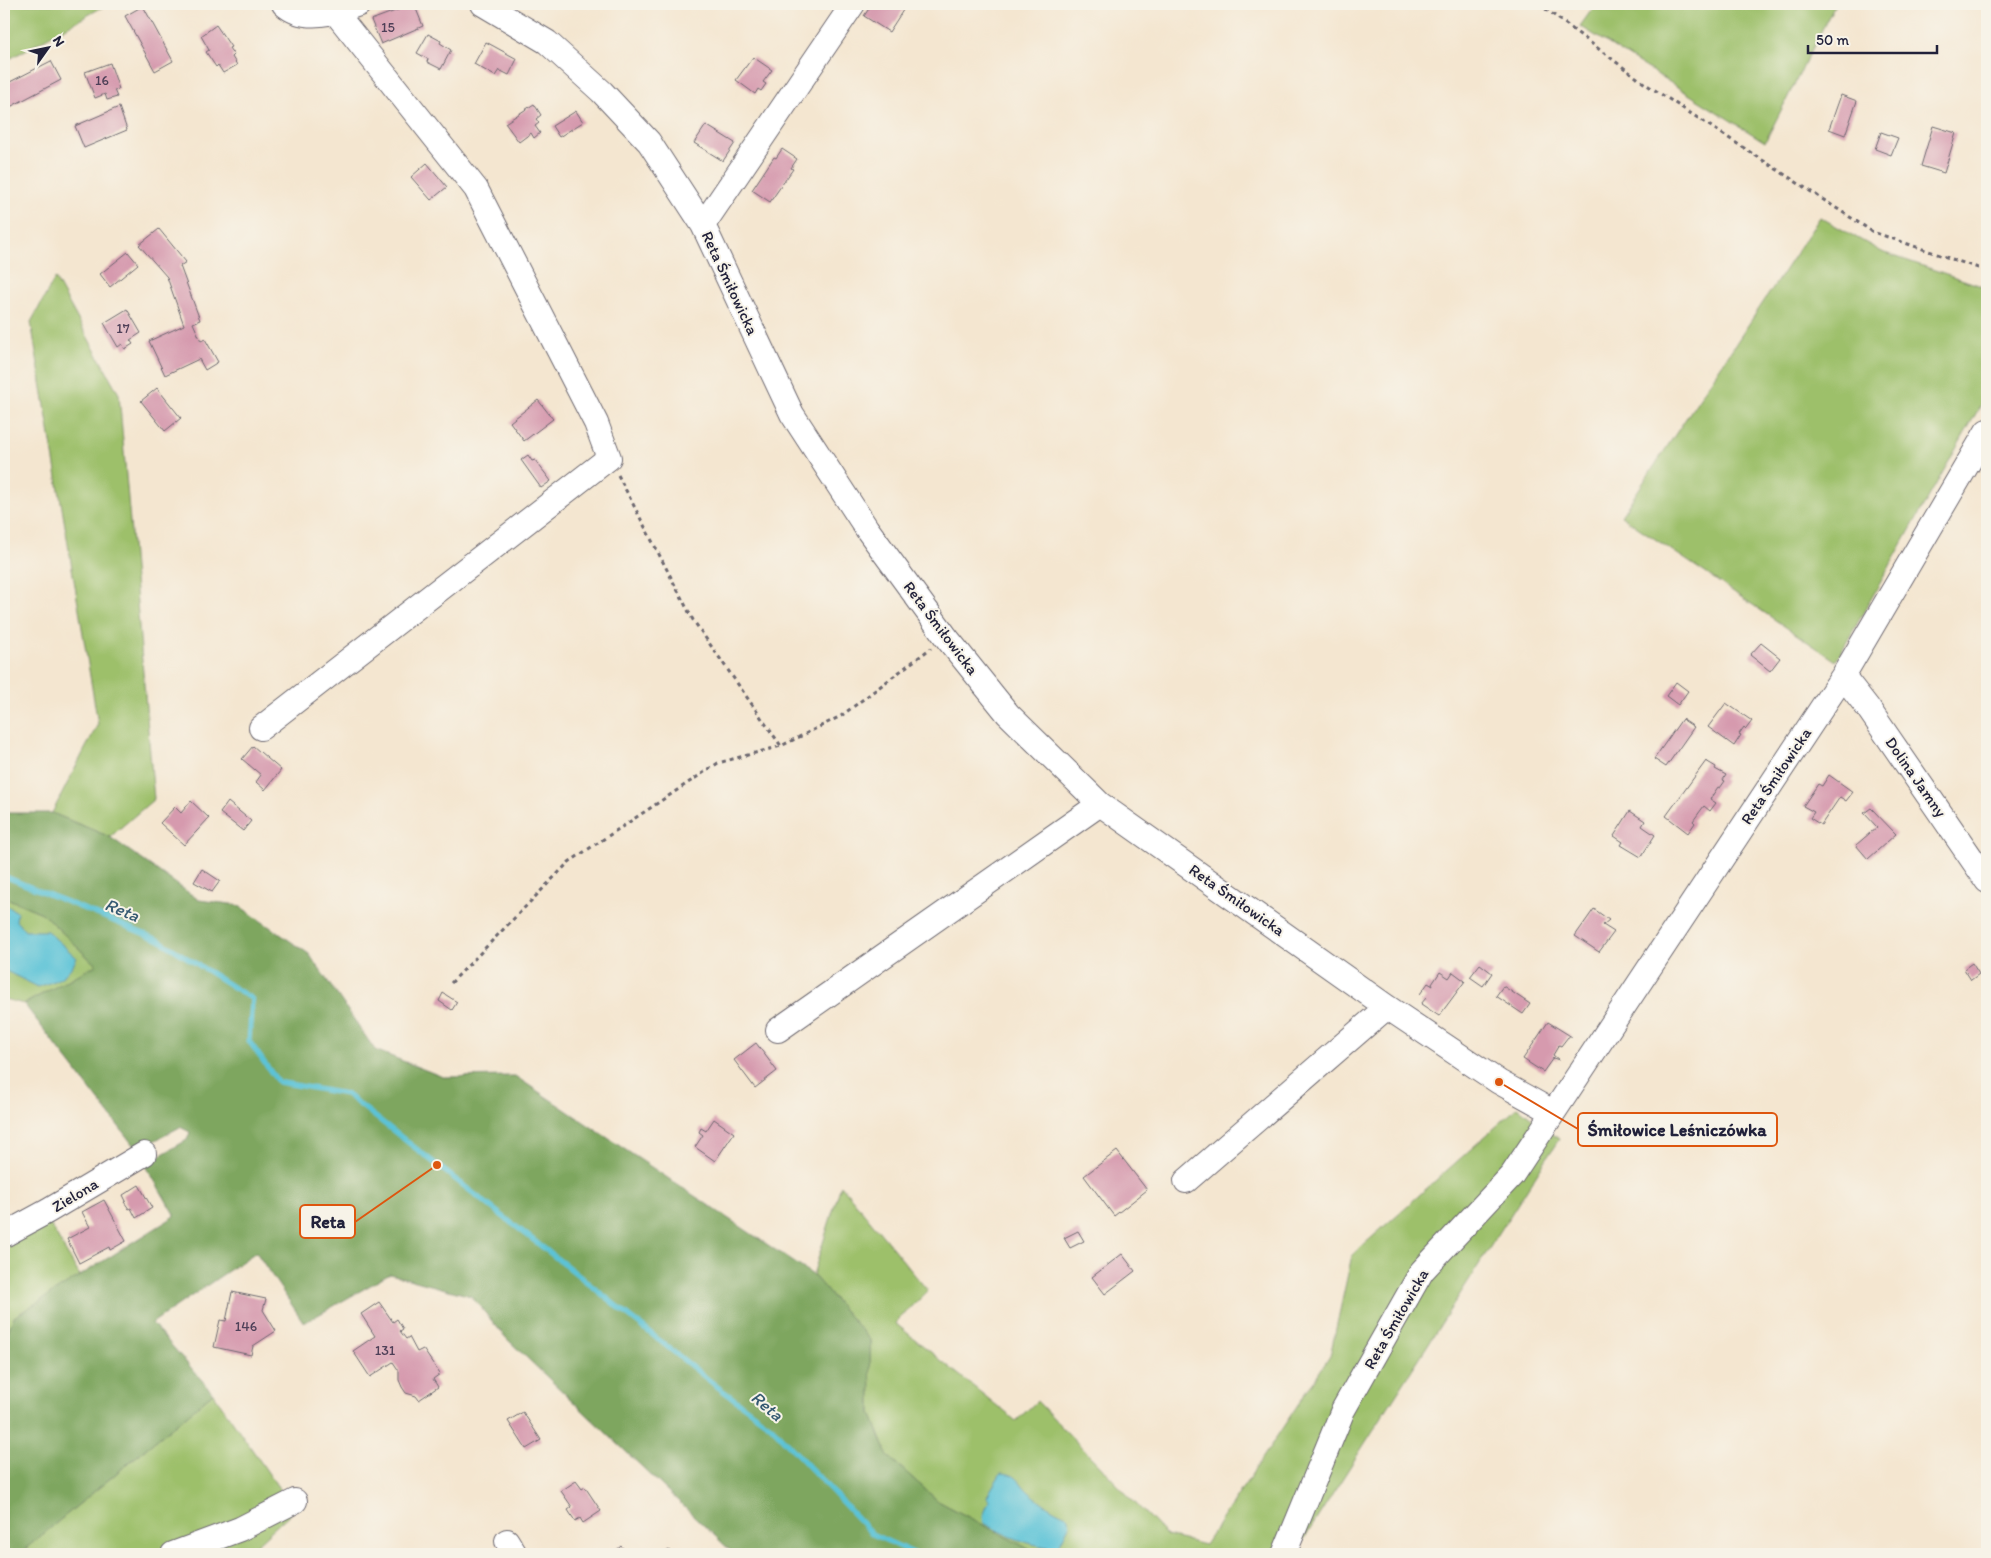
<svg xmlns="http://www.w3.org/2000/svg" width="1991" height="1558" viewBox="0 0 1991 1558" font-family="Itim,sans-serif">
<style>
.green{fill:#9dc06a;stroke:#607152}
.forest{fill:#7ea65e;stroke:#50644c}
.water{fill:#5bc3d7;stroke:#3e7289}
.lines{fill:none;stroke-linecap:round;stroke-linejoin:round}
.stream{stroke:#5bc3d7;stroke-width:5}
.building{fill:#d69aae}
.minor-casing{stroke:#6c676f;stroke-width:26}
.path{stroke:#6c676f;stroke-width:3;stroke-dasharray:4 4;stroke-linecap:butt}
.minor{stroke:#fff;stroke-width:24}
.labels{text-anchor:middle;dominant-baseline:central;stroke-width:4;stroke-linejoin:round;paint-order:stroke}
.number-label{font-size:14px;fill:#4f4058}
.street-label{font-size:16px;fill:#22223b;stroke:#f7f3e8}
.water-label{font-size:18px;font-style:italic;fill:#365a72;stroke:#f7f3e8}
.leader{fill:none;stroke:#de560e;stroke-width:2}
.callout-dot{fill:#de560e;stroke:#f7f3e8;stroke-width:2}
.callout{fill:#f7f3e8;stroke:#de560e;stroke-width:2}
.callout-label{font-size:18px;text-anchor:middle;font-weight:bold;fill:#22223b}
</style>
<rect width="100%" height="100%" fill="#f7f3e8"/>
<filter id="ink" filterUnits="userSpaceOnUse"><feTurbulence type="fractalNoise" baseFrequency=".02" numOctaves="2"/><feDisplacementMap in="SourceGraphic" scale="10" xChannelSelector="R" yChannelSelector="G"/><feConvolveMatrix kernelMatrix="1 2 1 2 8 2 1 2 1" color-interpolation-filters="sRGB"/></filter>
<filter id="wash" filterUnits="userSpaceOnUse"><feTurbulence type="fractalNoise" baseFrequency=".0096" numOctaves="4" result="noise"/><feDisplacementMap in="SourceGraphic" scale="20" xChannelSelector="R" yChannelSelector="G"/><feGaussianBlur stdDeviation="1.12" result="paint"/><feColorMatrix in="noise" values="0 0 0 0 0 0 0 0 0 0 0 0 0 0 0 0 0 1.4 0 .05"/><feComposite in="paint" operator="in"/></filter>
<g filter="url(#wash)">
<rect width="100%" height="100%" fill="#f4e6d0"/>
<!-- green -->
<path class="green" d="M4,4h104l-104,58z
M1596,4h239l-70,138 -185,-116z
M1820,217l62,35 105,36v106l-151,267 -215,-145z
M55,278l64,116 35,405 -44,38 -58,-24 46,-89 -67,-402z
M4,897l38,16 54,52 -72,39 -20,-5z
M1518,1107l41,32 -264,414 -3,1h-254l-100,-53 -50,-45 -17,-43 -1,-73 -57,-65 28,-90 87,106 -33,32 121,98 21,-20 130,135 38,9 125,-189 22,-101z
M47,1219l33,57 -66,41 -10,24v-98z
M213,1393l81,117 -48,44h-227z"/>
<!-- forest -->
<path class="forest" d="M4,813h48l58,24 89,63 39,5 71,49 66,96 68,27 72,-1 298,199 57,65 1,73 17,43 50,45 100,53h-304l-227,-215 -36,-43 -81,-22 -86,49 -48,-71 -104,71 61,70 -194,161h-15v-213l10,-24 161,-101 -30,-52 42,-24 3,-8 -10,-5 -43,23 -113,-146 72,-39 -54,-52 -38,-16z"/>
<!-- water -->
<path class="water" d="M4,904l13,8 -1,9 9,10h22l30,27c-10,19 -19,22 -39,29l-34,-17z
M1001,1473c18,1 17,9 28,19 12,10 24,19 38,24l3,8 -12,24c-25,-1 -53,-12 -74,-25l-1,-7 6,-15 -2,-5z"/>
<g class="lines">
<!-- stream -->
<path class="stream" d="M4,876l155,64 93,59 -3,42 29,41 68,12 222,173 147,118 56,41 101,108 44,20"/>
</g>
<g id="blocks">
<!-- building -->
<path class="building" d="M414,4l9,22 -42,18 -10,-24z
M872,4h35l-18,28 -25,-16z
M143,6l30,55 -18,10 -30,-55z
M216,25l15,22 -2,1 5,7 -2,2 5,8 -14,8 -5,-8 -2,2 -10,-15 3,-2 -8,-14z
M428,34l13,7 -1,2 11,7 -10,19 -14,-7 1,-3 -11,-6z
M486,42l31,17 -8,16 -10,-5 -4,6 -21,-12z
M753,57l19,13 -9,12 3,2 -5,7 -3,-2 -3,5 -19,-14z
M51,61l10,19 -51,27 -6,-12v-10z
M110,63l9,26 -5,1 3,7 -10,3 -2,-6 -10,4 -10,-26z
M1841,95l16,6 -12,34 -16,-6z
M534,104l7,11 -5,4 3,4 -4,3 5,7 -6,5 -3,-5 -12,9 -14,-19z
M119,107l8,23 -43,18 -9,-22z
M576,111l7,11 -24,15 -7,-11z
M706,125l29,18 -12,18 -29,-18z
M1933,126l23,7 -12,40 -23,-7z
M1881,132l17,6 -7,17 -16,-6z
M782,149l15,10 -6,9 2,1 -23,33 -18,-12 22,-33 2,1z
M427,163l20,24 -16,13 -20,-23z
M159,229l27,33 -6,4 20,54 -7,3 8,18 4,-2 13,23 -13,8 -6,-11 -34,16 -16,-34 35,-16 -17,-48 -28,-32z
M128,252l10,12 -28,23 -10,-13z
M127,309l14,24 -11,7 3,4 -8,5 -3,-5 -4,3 -14,-24z
M157,388l24,30 -16,13 -24,-30z
M538,400l15,19 -29,22 -14,-19z
M528,455l4,6 3,-1 16,21 -10,7 -20,-28z
M1761,643l19,15 -10,13 -20,-16z
M1676,682l12,9 -10,14 -12,-9z
M1726,703l26,18 -6,8 -2,-2 -5,7 2,1 -7,11 -26,-19z
M1682,719l12,8 -28,40 -12,-8z
M253,746l28,24 -16,20 -9,-8 5,-7 -19,-16z
M1706,761l10,6 -1,2 11,6 -3,5 2,1 -5,7 -2,-1 -8,12 6,4 -6,8 -6,-5 -11,15 2,2 -7,10 -22,-17z
M1829,775l24,17 -7,9 -6,-4 -19,28 -11,-7 4,-6 -11,-6 15,-22 4,2z
M191,801l18,17 -25,27 -24,-22 15,-16 6,6z
M228,802l23,19 -8,10 -23,-18z
M1871,808l25,26 -28,25 -12,-14 21,-18 -13,-14z
M1630,811l15,10 -3,5 13,9 -14,22 -20,-12 2,-3 -9,-6z
M202,869l18,12 -8,11 -18,-10z
M1594,909l15,11 -6,5 11,7 -15,20 -24,-16z
M1972,963l7,11 -8,6 -7,-11z
M1480,964l12,9 -9,13 -13,-9z
M1440,972l9,6 4,-6 12,9 -26,35 -18,-12 5,-6 -6,-4 8,-11 5,3 -1,-2z
M1503,986l27,18 -7,10 -27,-18z
M443,993l14,9 -5,8 -13,-9z
M1548,1022l24,15h-4l-7,9 -2,-1 -6,10 6,5 -6,-2 -10,14 -20,-13z
M756,1043l21,28 -22,17 -21,-28z
M714,1119l20,14 -19,28 -20,-14 8,-12 -4,-3 2,-4 5,3z
M1117,1151l30,39 -33,26 -30,-40z
M139,1185l13,23 -16,10 -5,-10 -2,1 -2,-3 -3,-4 2,-1 -3,-6z
M104,1200l22,41 -16,9 -1,-3 -30,16 -12,-24 23,-12 -8,-15z
M1078,1231l6,10 -14,7 -6,-10z
M1122,1254l13,17 -30,23 -13,-17z
M232,1292l34,7 -3,11 13,21 -23,15 -2,9 -37,-8 6,-27 6,1z
M379,1302l14,20 4,-3 6,10 -3,2 6,8 3,-2 8,15 6,-3 17,25 -7,5 5,8 -19,13 -3,-4 -10,-3 -4,-6 -3,-7v-9l-6,-9 -23,15 -17,-26 22,-15 -14,-22z
M523,1412l18,28 -15,9 -18,-28z
M576,1481l6,8 3,-2 16,24 -18,12 -3,-5 -5,3 -7,-11 4,-3 -11,-16z
M621,1546l7,8h-16z
M669,1550l3,4h-10z"/>
</g>
</g>
<g filter="url(#ink)">
<use href="#blocks" fill-opacity="0" stroke="#6c676f" stroke-width="1"/>
<g class="lines">
<!-- minor casing -->
<g class="minor-casing">
<path id="minor" d="M284,4c21,19 52,8 75,0
M483,4l64,38 55,50 47,50 54,83 89,189 75,115 79,108 62,77 92,90 287,203 112,75 54,30
M703,225l150,-221
M1843,676l25,32 119,173
M261,728l348,-270 -13,-35 -120,-234 -141,-177
M778,1030l322,-226
M1186,1181l201,-174
M4,1235l44,-24 96,-57
M507,1541l8,13
M173,1554l67,-25 55,-28
M1284,1554l59,-144 79,-139 90,-96 331,-499 144,-245"/>
</g>
<!-- path -->
<path class="path" d="M1539,4l105,79 229,149 114,39
M618,475l75,145 88,126
M451,983l118,-121 149,-99 63,-17 60,-30 90,-68"/>
<!-- minor -->
<use href="#minor" class="minor"/>
</g>
</g>
<g class="labels">
<!-- number labels -->
<g class="number-label">
<text x="388" y="27">15</text>
<text x="102" y="80">16</text>
<text x="123" y="328">17</text>
<text x="246" y="1326">146</text>
<text x="385" y="1350">131</text>
</g>
<!-- street labels -->
<g class="street-label">
<text transform="translate(730 283) rotate(65)">Reta Śmiłowicka</text>
<text transform="translate(941 628) rotate(53)">Reta Śmiłowicka</text>
<text transform="translate(1776 776) rotate(-56)">Reta Śmiłowicka</text>
<text transform="translate(1916 777) rotate(55)">Dolina Jamny</text>
<text transform="translate(1237 900) rotate(35)">Reta Śmiłowicka</text>
<text transform="translate(75 1195) rotate(-31)">Zielona</text>
<text transform="translate(1396 1319) rotate(-60)">Reta Śmiłowicka</text>
</g>
<!-- water labels -->
<g class="water-label">
<text transform="translate(122 910) rotate(22)">Reta</text>
<text transform="translate(767 1406) rotate(40)">Reta</text>
</g>
</g>
<!-- callouts -->
<path class="leader" d="M1499 1082L1578 1129M437 1165L355 1222"/>
<g class="callout-dot">
<circle cx="1499" cy="1082" r="5"/>
<circle cx="437" cy="1165" r="5"/>
</g>
<g class="callout">
<rect x="1578" y="1113" width="199" height="33" rx="5"/>
<rect x="300" y="1205" width="55" height="33" rx="5"/>
</g>
<g class="callout-label">
<text x="1677" y="1136">Śmiłowice Leśniczówka</text>
<text x="328" y="1228">Reta</text>
</g>
<!-- margin -->
<rect width="1991" height="1558" fill="none" stroke="#f7f3e8" stroke-width="20"/>
<!-- north arrow -->
<g transform="translate(48 48) rotate(57)" stroke="#f7f3e8" stroke-width="4" paint-order="stroke">
<path d="M0-4L9 19L0 12L-9 19Z" fill="#22223b"/>
<text y="-8" font-size="14" font-weight="bold" text-anchor="middle" fill="#22223b">N</text>
</g>
<!-- scale -->
<path d="M1808 45v8h129v-8" fill="none" stroke="#22223b" stroke-width="2.5"/>
<text x="1816" y="45" font-size="15" fill="#22223b" stroke="#f7f3e8" stroke-width="4" paint-order="stroke">50 m</text>
</svg>
